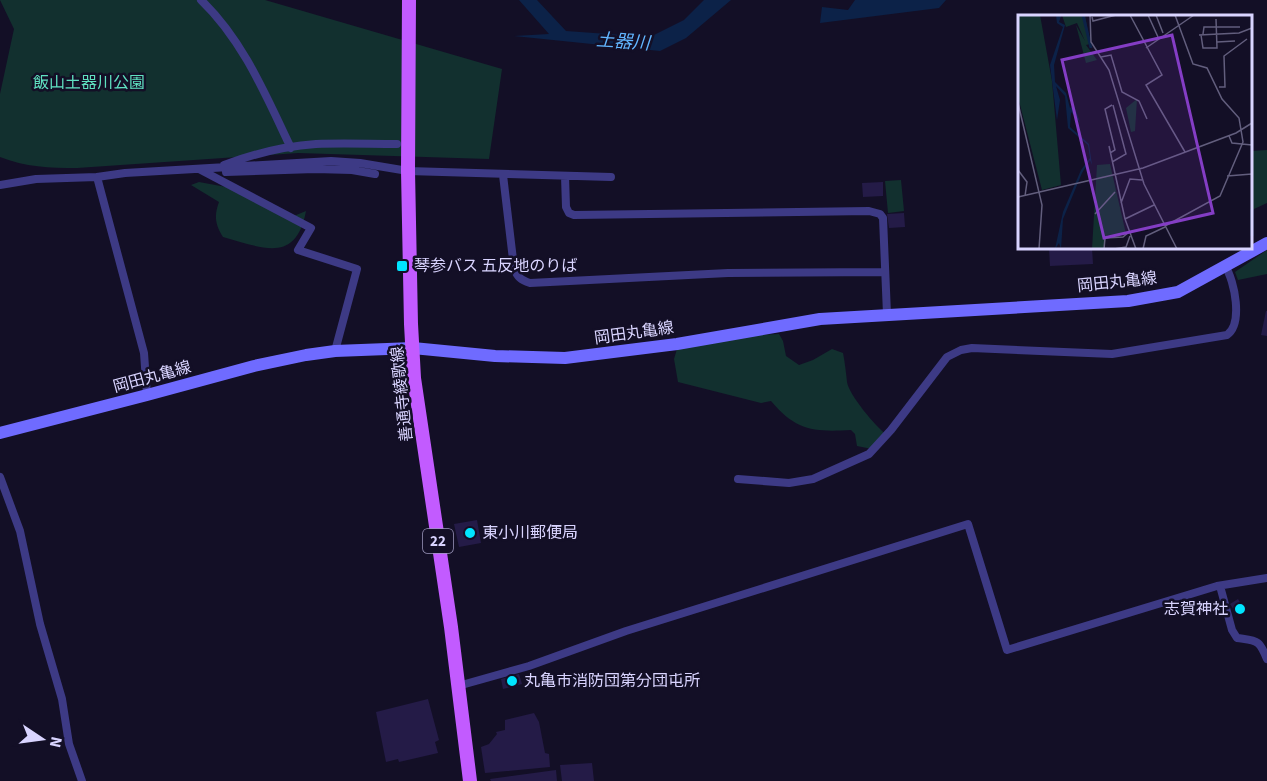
<svg xmlns="http://www.w3.org/2000/svg" width="1267" height="781" viewBox="0 0 1267 781" font-family="'Source Sans 3','Noto Sans JP',sans-serif">
<style>
.green{fill:#12302f}
.water{fill:#0c2248}
.building{fill:#241b47}
.lines{fill:none;stroke-linecap:round;stroke-linejoin:round}
.minor{stroke:#3d3a85;stroke-width:8}
.secondary{stroke:#6f6bff;stroke-width:12}
.primary{stroke:#c25bff;stroke-width:14}
.poi-dot{fill:#00e5ff;stroke:#130f26;stroke-width:2}
.labels{text-anchor:middle;dominant-baseline:central;stroke-width:5;stroke-linejoin:round;paint-order:stroke}
.shield{fill:#130f26;stroke:#9e99be;stroke-width:1.5}
.shield-label{font-size:15px;font-weight:bold;fill:#d9d4ff}
.park-label{font-size:16px;fill:#5fe0c0;stroke:#130f26}
.poi-label{font-size:16px;fill:#d9d4ff;stroke:#130f26;text-anchor:start}
.street-label{font-size:16px;fill:#d9d4ff;stroke:#130f26}
.water-label{font-size:18px;font-style:italic;fill:#62b6ff;stroke:#130f26}
.inset-river{fill:none;stroke:#0c2248;stroke-width:3}
.inset-road{fill:none;stroke:#625e7d;stroke-width:1.5}
.view{fill:#843dc5;fill-opacity:0.15;stroke:#843dc5;stroke-width:3}
.inset-edge{fill:none;stroke:#d9d4ff;stroke-width:3}
</style>
<rect width="100%" height="100%" fill="#130f26"/>
<!-- green -->
<path class="green" d="M0,0h265l237,69 -13,90 -191,-6 -221,15c-27,0 -52,-1 -77,-11v-63l14,-65z
M1267,150v53l-13,6 -3,6v-64z
M901,180l3,31 -16,2 -3,-32z
M199,182l27,5 63,31 17,-7c-10,53 -43,37 -83,26 -8,-13 -9,-21 -4,-35l-28,-17z
M1267,250v24l-29,6 -3,-8z
M779,334l4,7 3,15 13,9 14,-5 19,-11 11,4c2,10 3,20 4,29 2,13 29,45 40,53l-15,14 -15,-3 -2,-12 -4,-4c-37,2 -55,1 -80,-29l-10,2 -83,-21 -4,-23 3,-10 81,-14z"/>
<!-- water -->
<path class="water" d="M519,0h18l29,31 84,6 34,-17 20,-20h27l-45,38 -26,13 -146,-15 35,-2z
M855,0h91l-7,8 -119,15 2,-16 26,3z"/>
<!-- building -->
<path class="building" d="M883,182v14l-20,1 -1,-14z
M904,213l1,14 -16,1 -2,-14z
M1049,248h43l1,16 -43,2z
M1266,311h1v25l-6,-1z
M477,520l4,23 -22,4 -5,-23z
M1238,599l6,10 -8,4 -6,-9z
M519,674l3,10 -19,5 -2,-10z
M428,699l11,41 -4,2 3,11 -39,9 -1,-3 -12,3 -10,-50z
M534,713l5,9 6,31 4,1 1,13 -65,6 -4,-26 8,-3 8,-10 -1,-2 9,-2v-10z
M592,763l2,18h-32l-2,-16z
M556,770l1,11h-66l-1,-2z"/>
<g class="lines">
<!-- minor -->
<path class="minor" d="M201,0c42,40 65,96 90,148
M224,165c29,-11 62,-19 92,-21 27,-1 54,0 81,0
M199,169l112,59 -13,22 59,19 -22,82
M226,172l89,-3 37,1 23,4
M503,175l11,93c3,9 7,12 16,15l198,-10 157,-1
M565,176l1,31 3,6 5,2 295,-4 11,3 3,4 4,96
M97,177l28,-4 206,-12 29,2 48,8 203,6
M0,185l36,-6 61,-2 47,176 3,42
M0,477l20,54 20,93 22,75 7,45 13,37
M738,479l51,4 24,-4 56,-25 22,-24 56,-73 14,-7 11,-2 140,6 115,-19c16,-11 8,-54 -2,-69
M1220,586l12,44 5,8c20,3 22,1 30,21
M458,686l71,-20 97,-35 342,-107 39,126 210,-64 50,-8"/>
<!-- secondary -->
<path class="secondary" d="M0,433l147,-38 107,-29 52,-11 29,-4 78,-3 82,8 70,2 112,-14 143,-25 308,-18 50,-9 89,-49"/>
<!-- primary -->
<path class="primary" d="M409,0l-1,171 3,153 3,54 37,249 19,154"/>
</g>
<!-- markers -->
<g class="poi-dot">
<rect x="396" y="260" width="12" height="12" rx="3"/>
<circle cx="470" cy="533" r="6"/>
<circle cx="1240" cy="609" r="6"/>
<circle cx="512" cy="681" r="6"/>
</g>
<g class="labels">
<!-- shield labels -->
<rect class="shield" x="423" y="529" width="30" height="24" rx="4.5"/>
<g class="shield-label">
<text x="438" y="541">22</text>
</g>
<!-- park labels -->
<g class="park-label">
<text x="89" y="83">飯山土器川公園</text>
</g>
<!-- poi labels -->
<g class="poi-label">
<text x="414" y="266">琴参バス 五反地のりば</text>
<text x="482" y="533">東小川郵便局</text>
<text x="1228" y="609" text-anchor="end">志賀神社</text>
<text x="524" y="681">丸亀市消防団第分団屯所</text>
</g>
<!-- street labels -->
<g class="street-label">
<text transform="translate(1117 282) rotate(-6)">岡田丸亀線</text>
<text transform="translate(634 333) rotate(-8)">岡田丸亀線</text>
<text transform="translate(152 377) rotate(-15)">岡田丸亀線</text>
<text transform="translate(402 394) rotate(-96)">善通寺綾歌線</text>
</g>
<!-- water labels -->
<g class="water-label">
<text transform="translate(623 42) rotate(4)">土器川</text>
</g>
</g>
<!-- overview -->
<g transform="translate(1018 15)">
<rect width="234" height="234" fill="#130f26"/>
<path d="M0,0h22l12,66 9,104 -19,5 -24,-93zM44,0h23l5,29 -4,1 11,15 -11,3 -10,-38 9,16 -8,-18 -11,4zM119,84l-2,32 -4,1 -5,-24zM92,149l16,70 -19,1 -4,14h-11l5,-84z" fill="#12302f"/>
<path d="M38,0l5,1 -2,6 6,3 -11,40 1,17 11,11 4,15 4,-2 6,16 -9,-10 -1,15 19,17 3,21 -2,-5 -8,13 -19,46 -2,30 -2,-6 -4,6 8,-37 18,-42 9,-12 -2,-13 -20,-17 -3,-32 -9,-10 4,14 -3,20 -7,-55 13,-38 -6,-4z" fill="#0c2248"/>
<path class="inset-river" d="M65,0l8,33M234,194v27"/>
<path class="inset-road" d="M72,0l1,27 18,28 35,114 33,65M112,0l32,60 -16,10 39,67M130,0l10,22M138,0l7,18M74,2l1,4 23,-6M185,19l1,-7h36M181,20l40,-2 13,-5M183,20l2,13h14l-1,-29M199,27l18,-1M128,33l48,-33M83,42l10,-2 11,37 17,9 8,18M201,72h6l-1,-31 23,-17M0,88l24,102 -3,44M211,121l3,7 20,2M91,131l16,73M92,138l5,-3 -10,-41 7,-4M94,147l14,-8 -13,-49M0,155l9,12 -2,14M209,161l25,-2M0,182l125,-29 93,-35 16,-10M103,188l9,-24 12,1M77,199l20,-22M147,211l55,-30 23,-54 -4,-24 -17,-19 -15,-31 -14,-4 -18,-49M86,234l1,-11 18,-1 6,-5M96,234l12,-2 4,-11M118,234l-11,-30 29,-14M125,234l3,-13 19,-9"/>
<path class="view" d="M154,20l41,178 -109,25 -42,-178z"/>
<rect width="234" height="234" class="inset-edge"/>
</g>
<!-- north arrow -->
<g transform="translate(42 739) rotate(103)" stroke="#130f26" stroke-width="4.5" paint-order="stroke">
<path d="M0-4.5L10 22L0 15L-10 22Z" fill="#d9d4ff"/>
<text y="-9" font-size="16" font-weight="bold" text-anchor="middle" fill="#d9d4ff">N</text>
</g>
</svg>
